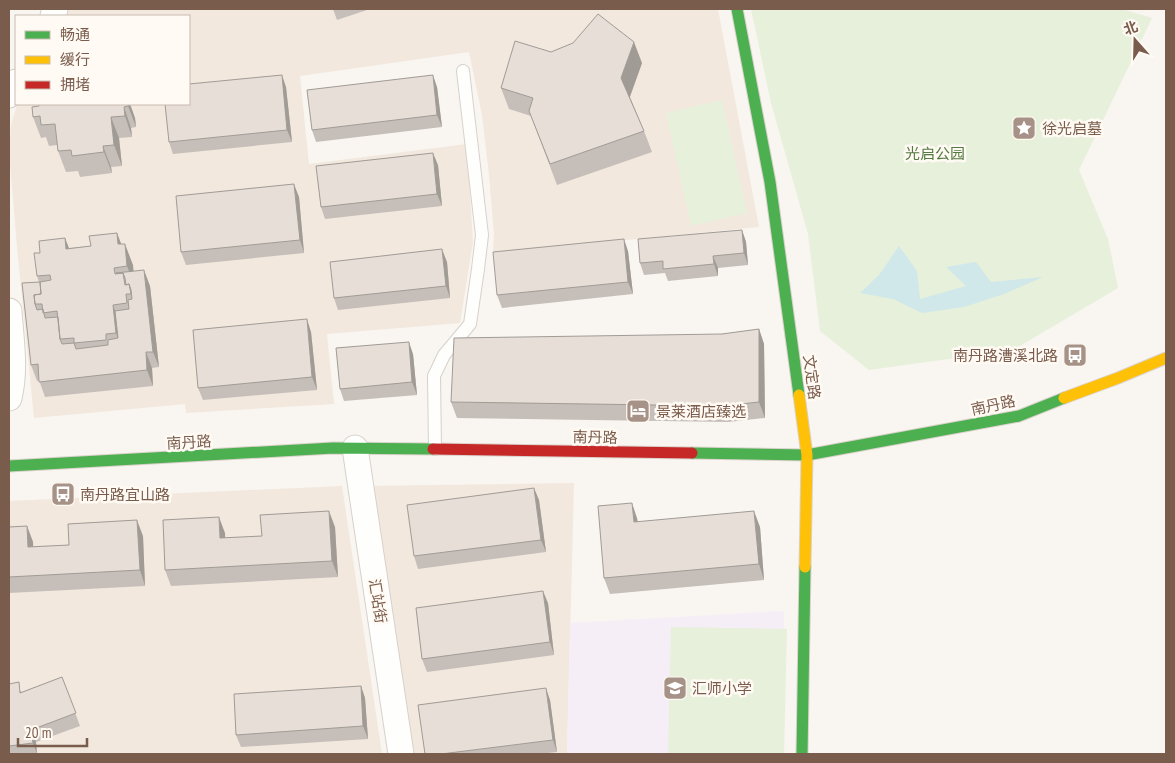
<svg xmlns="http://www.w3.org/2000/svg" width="1175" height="763" viewBox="0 0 1175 763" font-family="'PT Sans Narrow','Noto Sans SC',sans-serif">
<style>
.residential{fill:#f2e8de}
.education{fill:#f6eef6}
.green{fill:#e7f0db}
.water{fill:#d0e8ea}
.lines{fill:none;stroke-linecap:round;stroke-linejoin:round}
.lane-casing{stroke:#d7d1cb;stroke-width:14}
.street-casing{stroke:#d7d1cb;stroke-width:27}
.fast-casing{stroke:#d9d2cb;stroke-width:13}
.slow-casing{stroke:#d9d2cb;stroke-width:13}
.jam-casing{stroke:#d9d2cb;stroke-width:13}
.lane{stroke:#fefefd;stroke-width:12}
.street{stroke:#fefefd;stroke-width:25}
.fast{stroke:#4caf50;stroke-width:11}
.slow{stroke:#ffc107;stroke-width:11}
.jam{stroke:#c62828;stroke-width:11}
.wall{fill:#c6bfb9}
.shaded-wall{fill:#a19b96}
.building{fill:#e6ded7;stroke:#a19b96}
.labels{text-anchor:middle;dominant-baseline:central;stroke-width:5;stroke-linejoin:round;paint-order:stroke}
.poi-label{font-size:15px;fill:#7a5c4d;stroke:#fffaf3;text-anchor:start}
.park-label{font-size:15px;fill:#537a41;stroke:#fffaf3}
.street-label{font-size:15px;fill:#7a5c4d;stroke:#fffaf3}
</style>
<rect width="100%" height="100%" fill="#f9f5f0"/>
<!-- residential -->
<path class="residential" d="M65,9h653l41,218 -266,26 1,-19 -5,-59 -7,-60 -13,-63 -169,24 9,88 158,-20 6,98 -13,81 -133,11 7,70 -148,9 -1,-9 -151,14 -17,-171 -8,-96 2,-26 5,-17 2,-4h171v-88h-125z
M574,483l-7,271h-166l-40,-268z
M342,486l40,268h-373v-253z"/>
<!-- education -->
<path class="education" d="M784,611l-2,143h-215l3,-131z"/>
<!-- green -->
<path class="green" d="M751,9h371l30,9 -73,152 29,69 10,49 -105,62 -144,20 -49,-39 -12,-97 -37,-131z
M722,100l25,113 -56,13 -25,-113z
M671,627l116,2 -3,125h-116z"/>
<!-- water -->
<path class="water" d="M899,246l18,25 3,28 46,-13 -20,-19 30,-5 15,20 52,-5 -39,17 -40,13 -42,6 -29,-14 -33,-6 19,-18z"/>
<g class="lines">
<!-- lane casing -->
<g class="lane-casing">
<path id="lane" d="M435,449l-1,-73 10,-21 26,-31 8,-55 4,-34 -19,-164"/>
</g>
<!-- street casing -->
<g class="street-casing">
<path id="street" d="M53,16l2,-7
M9,95l7,-13
M9,311c2,29 7,58 0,87
M355,448l46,306"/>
</g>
<!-- fast casing -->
<g class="fast-casing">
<path id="fast" d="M737,9l33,173 29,213
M692,453l115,2 212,-39 45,-18
M9,466l324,-18 100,1
M802,754l3,-187"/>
</g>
<!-- slow casing -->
<g class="slow-casing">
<path id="slow" d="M799,395l8,60 -2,112
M1064,398l54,-20 48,-20"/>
</g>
<!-- jam casing -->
<g class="jam-casing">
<path id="jam" d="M433,449l259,4"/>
</g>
<!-- lane -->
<use href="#lane" class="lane"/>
<!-- street -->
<use href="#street" class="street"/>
<!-- fast -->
<use href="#fast" class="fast"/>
<!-- slow -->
<use href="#slow" class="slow"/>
<!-- jam -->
<use href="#jam" class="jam"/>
</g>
<!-- wall -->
<path class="wall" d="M333,9h37l-33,11z
M551,52l91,11 -12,34 14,34 8,21 -95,33 -26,-69 -22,-7 -8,-21z
M286,87l6,55 -119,12 -4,-12z
M437,87l5,40 -126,15 -4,-12z
M130,104l5,14 1,9 -5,1 1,9 -13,1 3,28 -11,1 1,6 -32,4 -2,-6 -12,1 -8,-21 -1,-6 -8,1 -3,-9 -5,1 -8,-21z
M438,165l4,41 -117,13 -4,-12z
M299,197l5,56 -118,12 -5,-13z
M742,230l4,12 2,23 -30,3v8l-50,5 -3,-8 -21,2 -4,-12z
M117,233l4,11 12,21v6l17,15 9,81 -7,1 1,18 -108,11 -6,-17 -2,1 -6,-16 -9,-82 17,-1 -2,-6 3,-23 25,-15 4,10 22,-2z
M628,251l5,43 -131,14 -5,-13z
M447,262l3,36 -112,12 -4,-12z
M759,329l5,15 1,74 -37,4 -271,-4 -6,-16 271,-68z
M311,332l6,58 -114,10 -5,-12z
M413,354l4,41 -73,6 -4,-12z
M539,500l7,52 -128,17 -4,-13z
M637,518l1,4 122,5 4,53 -154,14 -6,-16z
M27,526l6,16v5l36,-2 74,-9 2,50 -136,7v-66z
M335,527l3,50 -167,9 -6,-16 60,-37v5l37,-2z
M548,603l6,52 -127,17 -5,-13z
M62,677l18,49 -44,16 1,12h-28v-70l13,8z
M361,686l4,12 3,41 -127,8 -5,-12z
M550,700l7,52 -18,2h-114z"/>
<!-- shaded-wall -->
<path class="shaded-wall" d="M634,42l8,21 -13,36 -8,-21z
M282,75l4,12 6,55 -5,-12z
M433,75l4,12 5,40 -5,-12z
M125,104h5l5,14 1,9 -8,-21z
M124,107l7,21 1,9 -7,-21z
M111,117l8,21 3,28 -8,-21z
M103,146l8,21 1,6 -8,-21z
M433,153l5,12 4,41 -5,-12z
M294,184l5,13 5,56 -4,-13z
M742,230l4,12 2,23 -4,-12z
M117,233l8,21 -7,-10z
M65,238l8,21 -7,-10z
M624,239l4,12 5,43 -5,-12z
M125,244l8,21 2,22 -8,-21z
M442,249l5,13 3,36 -4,-12z
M713,256l5,12v8l-4,-12z
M144,270l6,16 9,81 -6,-15z
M113,305l8,21 3,28 -8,-21z
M307,319l4,13 6,58 -5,-13z
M759,329l5,15 1,74 -6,-16z
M409,342l4,12 4,41 -5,-13z
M146,352l6,16 1,18 -6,-16z
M534,488l5,12 7,52 -5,-12z
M632,503l5,15 2,20 -5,-16z
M329,511l6,16 3,50 -6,-16z
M754,511l6,16 4,53 -5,-16z
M219,517l6,16 1,21 -6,-16z
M137,520l6,16 2,50 -5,-16z
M27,526l6,16 1,21 -6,-16z
M543,591l5,12 6,52 -4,-13z
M361,686l4,12 3,41 -5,-13z
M546,688l4,12 7,52 -4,-12z
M31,730l5,12 1,12 -4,-11z"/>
<!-- building -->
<path class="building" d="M598,14l36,28 -13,36 23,53 -94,33 -21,-53 4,-13 -32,-10 14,-47 36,11 22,-9z
M282,75l5,55 -118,12 -4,-38h24v-20z
M433,75l4,40 -125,15 -5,-40z
M39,104h89v2l-4,1 1,9 -14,1 3,28 -11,1 1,6 -32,4 -1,-6 -13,1 -3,-27 -14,1 -1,-9 -7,1 -1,-10 7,-1z
M433,153l4,41 -116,13 -5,-41z
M294,184l6,56 -119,12 -5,-56z
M742,230l2,23 -31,3 1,8 -51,5v-8l-23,2 -2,-24z
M117,233l1,11h7l2,22 -13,2 1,6 8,-1 2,12 4,-1 2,10h-5l1,9 -14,2 3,28 -10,1v6l-32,3v-5l-14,1 -3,-28 -14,2 -1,-9h-7l-1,-9 7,-1 -1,-12 11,-2 -1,-5 -13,1 -3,-23h6l-1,-12 26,-3 1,11 25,-3 -2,-10z
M624,239l4,43 -131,13 -4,-43z
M442,249l4,37 -112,12 -4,-36z
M144,270l9,82h-7l1,18 -108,12 -1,-18 -7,1 -9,-82 18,-1 1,12 -7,1 1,9 2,6 6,-1 2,9 13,-1 2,22 2,5 12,-1 2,6 32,-4v-5l10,-2 -3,-27 14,-2 -1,-9 4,-1 -1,-9 -2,-6 -3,1 -1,-7 -2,-5h-7z
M307,319l5,58 -114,11 -5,-58z
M759,329v73l-36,4 -272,-4 3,-64 268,-4z
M409,342l3,40 -72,7 -4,-41z
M534,488l7,52 -127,16 -7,-51z
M632,503l2,19 120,-11 5,53 -155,14 -6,-72z
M329,511l3,50 -167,9 -2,-50 56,-3 1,21 42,-2 -2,-21z
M137,520l3,50 -131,7v-50l18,-1 1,21 41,-2 -1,-21z
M543,591l7,51 -128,17 -6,-51z
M62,677l14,36 -45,17 2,13 -24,3v-62l10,-2 1,11z
M361,686l2,40 -127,9 -2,-41z
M546,688l7,52 -112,14h-16l-7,-49z"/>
<!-- icons -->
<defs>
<g id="sight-square" transform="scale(1.25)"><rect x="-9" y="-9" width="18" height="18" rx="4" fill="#a69286" stroke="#fffaf3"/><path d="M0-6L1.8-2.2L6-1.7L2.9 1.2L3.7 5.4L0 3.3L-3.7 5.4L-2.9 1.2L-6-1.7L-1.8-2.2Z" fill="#fff"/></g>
<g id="bus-square" transform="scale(1.25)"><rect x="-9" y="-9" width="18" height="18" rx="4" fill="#a69286" stroke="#fffaf3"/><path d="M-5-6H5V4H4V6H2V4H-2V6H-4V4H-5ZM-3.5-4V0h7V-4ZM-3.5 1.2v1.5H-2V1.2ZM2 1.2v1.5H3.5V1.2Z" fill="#fff"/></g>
<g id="hotel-square" transform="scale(1.25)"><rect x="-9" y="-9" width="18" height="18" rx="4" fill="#a69286" stroke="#fffaf3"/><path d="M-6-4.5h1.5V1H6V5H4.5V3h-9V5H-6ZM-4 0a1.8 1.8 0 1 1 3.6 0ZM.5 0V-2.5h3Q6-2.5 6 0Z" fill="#fff"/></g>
<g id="school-square" transform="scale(1.25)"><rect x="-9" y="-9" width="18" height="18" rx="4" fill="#a69286" stroke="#fffaf3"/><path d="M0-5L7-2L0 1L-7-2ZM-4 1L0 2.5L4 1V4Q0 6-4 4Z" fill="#fff"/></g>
</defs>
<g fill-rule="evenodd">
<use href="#sight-square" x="1024" y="128"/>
<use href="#bus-square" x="1075" y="355"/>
<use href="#hotel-square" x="638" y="411"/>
<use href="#bus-square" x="63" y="494"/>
<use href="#school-square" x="675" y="688"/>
</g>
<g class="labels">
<!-- poi labels -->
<g class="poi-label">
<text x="1042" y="128">徐光启墓</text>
<text x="1058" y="355" text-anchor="end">南丹路漕溪北路</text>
<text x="656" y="411">景莱酒店臻选</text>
<text x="80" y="494">南丹路宜山路</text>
<text x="692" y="688">汇师小学</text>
</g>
<!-- park labels -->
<g class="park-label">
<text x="935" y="153">光启公园</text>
</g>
<!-- street labels -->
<g class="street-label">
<text transform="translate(812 377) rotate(82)">文定路</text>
<text transform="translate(993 405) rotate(-12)">南丹路</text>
<text transform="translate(595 437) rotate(1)">南丹路</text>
<text transform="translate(189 442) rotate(-3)">南丹路</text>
<text transform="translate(378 601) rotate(81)">汇站街</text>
</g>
</g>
<!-- border -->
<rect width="1175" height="763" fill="none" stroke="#7a5c4d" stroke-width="20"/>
<!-- legend -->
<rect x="15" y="15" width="175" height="90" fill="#fffaf3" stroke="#cabbb1"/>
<rect x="25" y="31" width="25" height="8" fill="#4caf50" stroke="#cabbb1"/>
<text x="60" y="40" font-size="15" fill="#7a5c4d">畅通</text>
<rect x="25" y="56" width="25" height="8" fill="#ffc107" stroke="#cabbb1"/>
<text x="60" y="65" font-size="15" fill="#7a5c4d">缓行</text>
<rect x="25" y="81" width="25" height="8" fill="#c62828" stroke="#cabbb1"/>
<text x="60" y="90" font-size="15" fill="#7a5c4d">拥堵</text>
<!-- north arrow -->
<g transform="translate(1135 40) rotate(340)" stroke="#fffaf3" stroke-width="4" paint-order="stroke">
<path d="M0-4L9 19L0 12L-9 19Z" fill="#7a5c4d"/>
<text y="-8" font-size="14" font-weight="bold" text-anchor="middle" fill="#7a5c4d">北</text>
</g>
<!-- scale -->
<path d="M18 738v8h69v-8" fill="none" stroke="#7a5c4d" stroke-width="2.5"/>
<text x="25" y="738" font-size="15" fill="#7a5c4d" stroke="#fffaf3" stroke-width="4" paint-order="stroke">20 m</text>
</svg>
